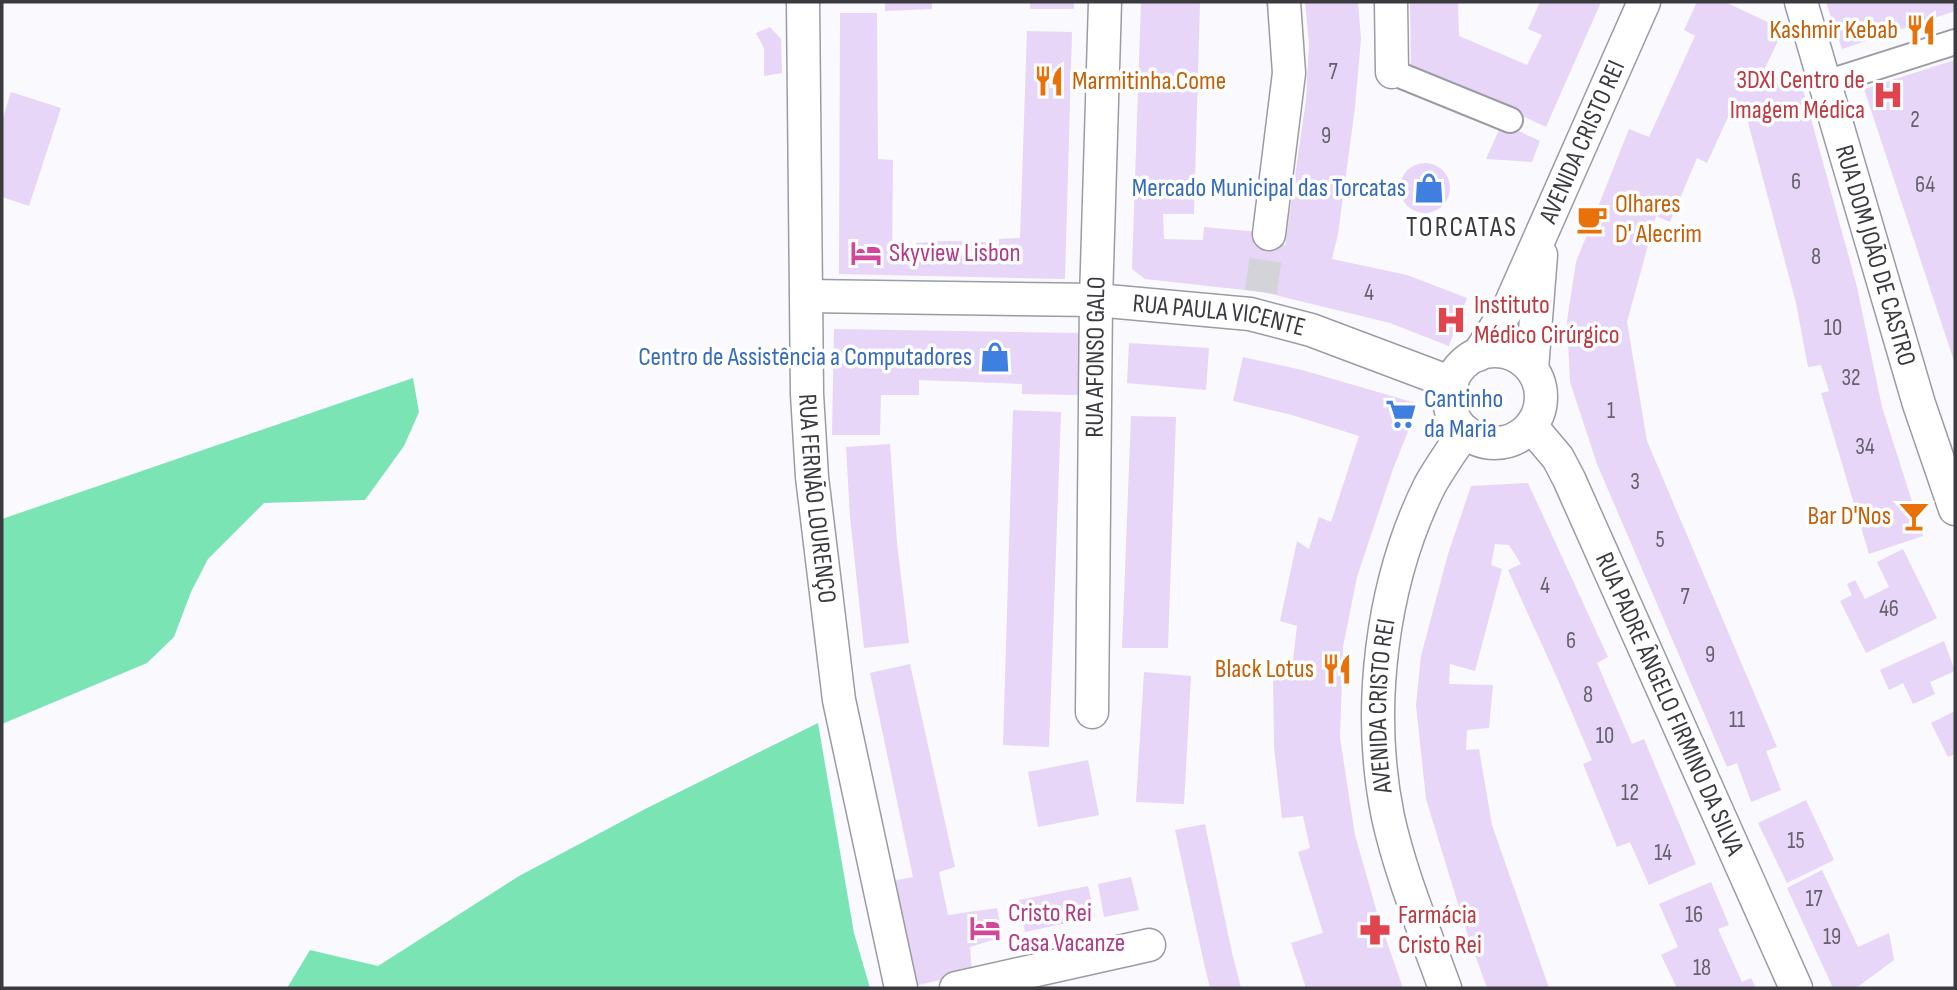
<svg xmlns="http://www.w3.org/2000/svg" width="1957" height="990" viewBox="0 0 1957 990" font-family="'Sofia Sans Condensed',sans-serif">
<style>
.forest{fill:#7be4b5}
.building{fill:#e7d6f7}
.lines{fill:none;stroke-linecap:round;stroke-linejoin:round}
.minor-tunnel{stroke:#d3d3d8;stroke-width:32;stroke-dasharray:32 16;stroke-linecap:butt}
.pedestrian-casing{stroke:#9b9ba5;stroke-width:28}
.minor-casing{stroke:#9b9ba5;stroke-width:35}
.pedestrian{stroke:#fff;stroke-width:24}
.minor{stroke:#fff;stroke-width:32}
.labels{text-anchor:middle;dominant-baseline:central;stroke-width:7;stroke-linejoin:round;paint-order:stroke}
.number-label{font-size:23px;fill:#65616d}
.food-label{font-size:26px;fill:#c56008;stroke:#fff;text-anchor:end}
.health-label{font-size:26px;fill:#be3a42;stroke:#fff;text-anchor:start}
.street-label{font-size:26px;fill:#3a3a3f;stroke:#fff}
.shop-label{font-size:26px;fill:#366cbe;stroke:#fff;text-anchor:end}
.hotel-label{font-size:26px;fill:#b23c85;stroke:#fff;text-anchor:start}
.neighbourhood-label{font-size:28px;letter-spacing:2px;fill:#3a3a3f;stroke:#fff}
</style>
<rect width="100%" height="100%" fill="#f9f9fe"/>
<!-- forest -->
<path class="forest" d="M413,378l6,34 -15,34 -39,54 -101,3 -56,56 -17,33 -17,45 -27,26 -145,61v-205z
M818,723l36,210 16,55h-583l23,-38 68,16 141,-90 128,-68z"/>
<!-- building -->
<path class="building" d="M885,2h47v7l-47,2z
M1030,2h44v7h-44z
M1141,2h59l-6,212h-31l1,25 39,1 1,-13 65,6 -1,10 17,3 21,-146 3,-56 -4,-42h53l3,37 -6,68 -17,127 -6,25 75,16 60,23 -18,48 -59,-23 -127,-31 -118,-13 -13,-10z
M1410,2h48l1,34 68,29 15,-30 -14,-6 12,-27h61l-55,125 -67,-31 -68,-27z
M1697,2h28l51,24 -6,11 8,4 -16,33 12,4 24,-7 59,216 25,120 41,129 -54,18 -48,-161 8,-2 -8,-26 -13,2 -12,-64 -51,-192 -11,-7 -27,59 -10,-5 -27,64 -14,-6 -29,106 20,119 130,306 -11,4 15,39 -30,12 -14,-39 -10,4 -130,-303 -27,-82 -3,-61 9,-59 53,-133 20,8 46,-101 -11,-6z
M1826,2h129v9l-113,38z
M840,13h37l1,146 15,1 -1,103h24v-20l29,-2 41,1 -1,19h13l1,-22 21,-1 7,-207 45,1 -7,247 -226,-5z
M770,27l11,12 1,34 -18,3v-28l-8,-15z
M1955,60v304l-91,-275z
M11,92l50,16 -32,98 -27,-9v-76z
M1502,123l38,18 -8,21 -46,-3z
M1400 188a25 25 0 1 1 50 0a25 25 0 1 1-50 0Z
M834,329l245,4v62l-57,-1v-10l-103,-4v15h-38l-1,40h-48z
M1129,343l80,5 -3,42 -79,-7z
M1243,357l59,13 117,34 -26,65 -36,108 -14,70 -3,91 15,97 23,81 25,72h-97l-15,-45 32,-10 -25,-81 12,-4 -7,-32 -21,2 -8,-71 -1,-77 19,-1 5,-43 -17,-5 17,-80 12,8 10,-32 12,5 28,-86 -67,-21 -59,-14z
M1013,410l48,2 -12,335 -46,-2z
M1131,416l45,1 -8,231h-46z
M890,444l7,99 12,100 -45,5 -14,-131 -4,-70z
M1528,483l80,174 -11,6 35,81 12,-5 52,125 -47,21 -19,-43 -13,5 -34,-83 9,-4 -34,-80 -50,-110 13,-6 -12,-19 -14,-1 -4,21 11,4 -27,102 -25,-7 -1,20 44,1 -4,43 -22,2 -1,20 13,-1 13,76 57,163h-62l-21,-58 -40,-131 -10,-94 5,-49 27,-102 23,-68z
M1903,549l34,69 -71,35 -26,-52 12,-6 -5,-11 8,-4 10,19 24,-12 -12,-25z
M1944,641l11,30 -25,11 5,12 -22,10 -10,-21 -14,7 -9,-20z
M910,664l45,203 -16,5 9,43 49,-7 6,29 -33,10 2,26 -54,12 -25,-104 20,-4 -43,-204z
M1144,672l47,4 -7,128 -48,-2z
M1955,711v43l-7,3 -17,-34z
M1088,760l11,55 -61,12 -10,-55z
M1806,800l28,60 -47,23 -29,-60z
M1205,824l27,129 9,35h-31l-7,-29 -28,-129z
M1822,870l36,77 31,-14 5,27 -38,28h-23l-46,-100z
M1131,877l8,33 -35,7 -6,-33z
M1711,882l18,43 -11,4 24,53 9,-4 5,10h-79l-16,-33 17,-8 -19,-43z
M1088,886l7,31 -70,15 -6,-32z"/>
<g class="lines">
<!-- minor-tunnel -->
<path class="minor-tunnel" d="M1261,292l8,-58"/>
<!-- pedestrian casing -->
<g class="pedestrian-casing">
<path id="pedestrian" d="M1392,72l118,48
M1826,83l129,-41"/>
</g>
<!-- minor casing -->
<g class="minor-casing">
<g id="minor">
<path id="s1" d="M803,2l4,392 5,83 27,223 62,288"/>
<path d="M1391,2l1,70"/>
<path id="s2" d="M1801,2l118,402 36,105"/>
<path d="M1269,234l20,-161 -5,-71"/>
<path id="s3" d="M807,296l289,4 154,14 61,16 141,53"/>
<circle cx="1495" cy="397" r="46"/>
<path id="s4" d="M1478,355l32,-50 134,-303"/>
<path d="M1532,369l9,-114"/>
<path id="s5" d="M1531,426l27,32 11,21 227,509"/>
<path id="s6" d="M1092,712l4,-412 9,-298"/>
<path d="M956,988l193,-43"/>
<path id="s7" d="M1445,988c-20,-56 -44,-112 -57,-171 -22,-107 -7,-234 42,-332 10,-18 23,-36 35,-54"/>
</g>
</g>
<!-- pedestrian -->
<use href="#pedestrian" class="pedestrian"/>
<!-- minor -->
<use href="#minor" class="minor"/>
</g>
<!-- icons -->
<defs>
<g id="restaurant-bare" transform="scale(2.415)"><path d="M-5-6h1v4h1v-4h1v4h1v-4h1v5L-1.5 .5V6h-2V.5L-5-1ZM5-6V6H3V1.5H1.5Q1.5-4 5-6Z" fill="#e8710a" stroke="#fff" stroke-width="2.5" paint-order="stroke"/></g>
<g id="hospital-bare" transform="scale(2.415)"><path d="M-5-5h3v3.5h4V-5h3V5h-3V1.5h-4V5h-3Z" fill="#e0444e" stroke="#fff" stroke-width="2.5" paint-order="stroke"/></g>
<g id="shop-bare" transform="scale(2.415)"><path d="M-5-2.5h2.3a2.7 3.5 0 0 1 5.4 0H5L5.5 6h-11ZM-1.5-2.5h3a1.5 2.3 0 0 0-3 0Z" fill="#3f7fe0" stroke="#fff" stroke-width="2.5" paint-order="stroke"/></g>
<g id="cafe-bare" transform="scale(2.415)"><path d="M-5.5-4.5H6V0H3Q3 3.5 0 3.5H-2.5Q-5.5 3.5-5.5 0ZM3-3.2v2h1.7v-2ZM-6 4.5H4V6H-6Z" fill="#e8710a" stroke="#fff" stroke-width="2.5" paint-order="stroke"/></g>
<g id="hotel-bare" transform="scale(2.415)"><path d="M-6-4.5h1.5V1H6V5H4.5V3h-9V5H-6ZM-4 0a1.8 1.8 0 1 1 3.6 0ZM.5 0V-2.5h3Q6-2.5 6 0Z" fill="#d1479c" stroke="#fff" stroke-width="2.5" paint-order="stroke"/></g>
<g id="supermarket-bare" transform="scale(2.415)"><path d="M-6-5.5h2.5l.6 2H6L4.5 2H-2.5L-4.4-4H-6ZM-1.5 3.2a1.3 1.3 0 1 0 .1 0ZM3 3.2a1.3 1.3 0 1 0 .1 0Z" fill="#3f7fe0" stroke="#fff" stroke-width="2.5" paint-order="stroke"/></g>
<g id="bar-bare" transform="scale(2.415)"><path d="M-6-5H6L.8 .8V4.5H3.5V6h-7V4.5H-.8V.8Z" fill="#e8710a" stroke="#fff" stroke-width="2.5" paint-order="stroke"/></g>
<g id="pharmacy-bare" transform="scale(2.415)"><path d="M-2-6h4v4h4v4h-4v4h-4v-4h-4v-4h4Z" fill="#e0444e" stroke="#fff" stroke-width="2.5" paint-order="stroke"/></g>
</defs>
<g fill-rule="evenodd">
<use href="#restaurant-bare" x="1921" y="30"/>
<use href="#restaurant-bare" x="1049" y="81"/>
<use href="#hospital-bare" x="1888" y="95"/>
<use href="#shop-bare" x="1429" y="188"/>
<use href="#cafe-bare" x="1592" y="219"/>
<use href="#hotel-bare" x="866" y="253"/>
<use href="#hospital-bare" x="1451" y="320"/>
<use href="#shop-bare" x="995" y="357"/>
<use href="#supermarket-bare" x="1401" y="414"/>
<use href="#bar-bare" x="1914" y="516"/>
<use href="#restaurant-bare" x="1337" y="669"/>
<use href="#hotel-bare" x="985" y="928"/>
<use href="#pharmacy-bare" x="1375" y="930"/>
</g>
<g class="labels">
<!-- number labels -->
<g class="number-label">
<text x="1333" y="72">7</text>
<text x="1915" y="120">2</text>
<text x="1326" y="136">9</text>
<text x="1796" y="182">6</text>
<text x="1925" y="185">64</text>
<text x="1816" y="257">8</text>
<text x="1369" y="293">4</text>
<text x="1833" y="328">10</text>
<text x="1851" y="378">32</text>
<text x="1611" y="411">1</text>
<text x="1865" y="447">34</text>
<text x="1635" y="482">3</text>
<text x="1660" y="540">5</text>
<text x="1545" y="586">4</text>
<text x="1685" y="597">7</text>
<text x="1889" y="609">46</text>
<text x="1571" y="641">6</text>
<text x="1710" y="655">9</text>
<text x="1588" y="695">8</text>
<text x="1737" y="720">11</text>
<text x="1605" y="736">10</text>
<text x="1630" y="793">12</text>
<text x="1796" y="841">15</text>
<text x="1663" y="853">14</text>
<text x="1814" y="899">17</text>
<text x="1694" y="915">16</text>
<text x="1832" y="937">19</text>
<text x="1702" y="968">18</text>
</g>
<!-- food labels -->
<g class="food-label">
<text x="1898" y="30">Kashmir Kebab</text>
<text x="1072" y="81" text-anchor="start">Marmitinha.Come</text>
<text x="1615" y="204" text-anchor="start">Olhares<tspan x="1615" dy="30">D' Alecrim</tspan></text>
<text x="1891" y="516">Bar D'Nos</text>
<text x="1314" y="669">Black Lotus</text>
</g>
<!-- health labels -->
<g class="health-label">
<text x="1865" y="80" text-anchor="end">3DXI Centro de<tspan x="1865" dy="30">Imagem Médica</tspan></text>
<text x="1474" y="305">Instituto<tspan x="1474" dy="30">Médico Cirúrgico</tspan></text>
<text x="1398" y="915">Farmácia<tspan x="1398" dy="30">Cristo Rei</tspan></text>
</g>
<!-- street labels -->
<g class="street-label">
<text stroke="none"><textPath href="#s4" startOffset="238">AVENIDA CRISTO REI</textPath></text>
<text stroke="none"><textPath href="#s2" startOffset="264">RUA DOM JOÃO DE CASTRO</textPath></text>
<text stroke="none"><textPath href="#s3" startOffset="413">RUA PAULA VICENTE</textPath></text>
<text stroke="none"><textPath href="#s6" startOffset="355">RUA AFONSO GALO</textPath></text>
<text stroke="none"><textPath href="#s1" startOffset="497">RUA FERNÃO LOURENÇO</textPath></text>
<text stroke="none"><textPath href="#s5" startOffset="312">RUA PADRE ÂNGELO FIRMINO DA SILVA</textPath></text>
<text stroke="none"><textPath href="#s7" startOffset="292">AVENIDA CRISTO REI</textPath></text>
</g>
<!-- shop labels -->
<g class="shop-label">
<text x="1406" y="188">Mercado Municipal das Torcatas</text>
<text x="972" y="357">Centro de Assistência a Computadores</text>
<text x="1424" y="399" text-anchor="start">Cantinho<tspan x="1424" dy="30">da Maria</tspan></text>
</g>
<!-- hotel labels -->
<g class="hotel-label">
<text x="889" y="253">Skyview Lisbon</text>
<text x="1008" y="913">Cristo Rei<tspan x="1008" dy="30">Casa Vacanze</tspan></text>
</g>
<!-- neighbourhood labels -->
<g class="neighbourhood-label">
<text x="1462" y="227">TORCATAS</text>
</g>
</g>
<!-- border -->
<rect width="1957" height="990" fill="none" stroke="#3a3a3f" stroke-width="7"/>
</svg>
